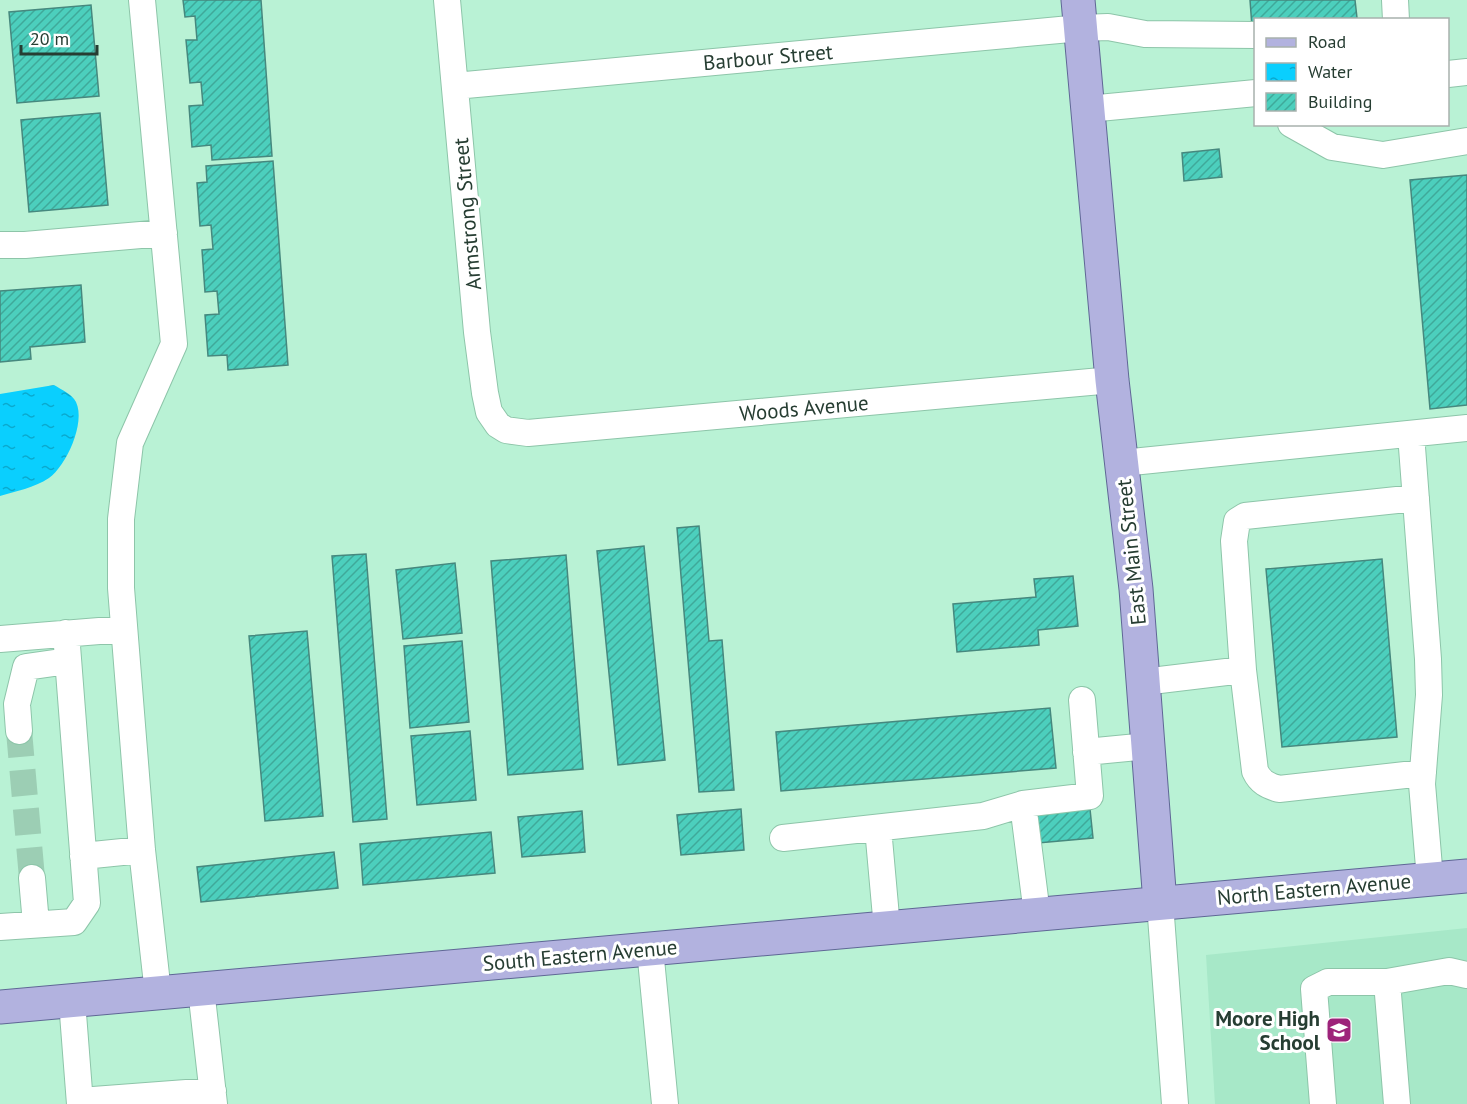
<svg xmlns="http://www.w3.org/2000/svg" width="1467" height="1104" viewBox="0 0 1467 1104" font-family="'PT Sans',sans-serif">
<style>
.built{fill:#a7e8c8}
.water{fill:url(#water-ripples)}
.building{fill:url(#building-hatch);stroke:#46887e;stroke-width:1.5}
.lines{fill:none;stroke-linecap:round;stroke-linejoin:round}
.minor-tunnel{stroke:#9cceb4;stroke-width:26;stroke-dasharray:26 13;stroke-linecap:butt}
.minor-casing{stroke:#8dc5a9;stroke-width:28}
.major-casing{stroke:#5f6795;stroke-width:35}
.minor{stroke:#fff;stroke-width:26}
.major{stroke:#b2b2df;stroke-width:33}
.labels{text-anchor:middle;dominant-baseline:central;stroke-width:6;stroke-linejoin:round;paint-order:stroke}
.street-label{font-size:21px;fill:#263d32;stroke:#fff}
.poi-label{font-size:21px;font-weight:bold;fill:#263d32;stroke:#fff;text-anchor:end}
</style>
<defs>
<pattern id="water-ripples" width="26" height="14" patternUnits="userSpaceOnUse" patternTransform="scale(1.5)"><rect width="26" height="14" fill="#0acffe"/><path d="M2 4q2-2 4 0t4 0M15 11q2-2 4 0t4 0" fill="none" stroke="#0aa9ce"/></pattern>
<pattern id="building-hatch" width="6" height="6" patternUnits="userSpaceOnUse" patternTransform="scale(1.5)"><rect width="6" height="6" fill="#4ccfbd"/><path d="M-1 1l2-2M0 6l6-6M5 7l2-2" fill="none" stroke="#3fa99a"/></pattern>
</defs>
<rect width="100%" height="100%" fill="#b9f2d5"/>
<!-- built -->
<path class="built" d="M1467,928v176h-252l-9,-149z"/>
<!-- water -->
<path class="water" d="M54,385c8,5 18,9 22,17 10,21 -10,64 -27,76 -15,10 -33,13 -49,18v-102z"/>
<!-- building -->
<path class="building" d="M183,0h78l11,156 -60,4 -1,-15 -19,2 -3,-41 14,-1 -2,-23 -11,1 -4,-43h11l-2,-24 -10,1z
M1250,0h105l2,18 -101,2v6l-4,1z
M91,5l8,91 -82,7 -8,-91z
M100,113l8,92 -79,7 -8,-92z
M1219,149l3,28 -38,4 -2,-28z
M273,161l15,204 -60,5 -1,-15 -19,1 -3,-41 14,-1 -2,-23 -12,1 -3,-42 11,-1 -2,-24 -11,1 -3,-43 10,-1 -1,-16z
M1467,175v230l-37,4 -20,-229z
M81,285l4,57 -55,5 1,12 -31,3v-71z
M699,526l10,115 13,-1 12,150 -35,2 -22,-264z
M644,546l21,214 -47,5 -21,-214z
M366,554l21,265 -34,3 -21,-266z
M566,555l17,214 -75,6 -17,-214z
M1382,559l15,178 -115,10 -16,-178z
M455,563l7,70 -59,6 -7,-69z
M1073,576l5,50 -40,4 1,15 -82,7 -4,-48 83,-7 -2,-18z
M307,631l16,185 -58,5 -16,-185z
M462,641l7,81 -59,6 -6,-82z
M1050,708l6,60 -275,23 -5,-59z
M470,731l6,69 -59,5 -6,-69z
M741,809l3,41 -63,5 -4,-40z
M1090,809l3,29 -55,5 -3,-29z
M582,811l3,41 -63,5 -4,-40z
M491,832l4,41 -132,12 -3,-41z
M334,852l4,36 -137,14 -4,-35z"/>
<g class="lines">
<!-- minor-tunnel -->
<path class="minor-tunnel" d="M19,731l13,147"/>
<!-- minor casing -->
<g class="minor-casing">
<path id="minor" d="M142,0l32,344 -44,99 -9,76v69l21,262 16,143
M447,0l30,332 8,61 4,19 9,13 8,5 22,3 584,-53
M1395,0l1,20
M1448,74l19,-2
M455,86l626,-58 27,-1 37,7 111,1
M1088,109l168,-16
M1291,124l41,23 51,8 84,-14
M0,245h25l139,-12
M1411,434l17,225 1,36 -7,89 8,95
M1122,463l345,-35
M1416,498l-171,18 -8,5 -3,20 9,129 12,101c5,11 13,15 24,18l144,-16
M0,639l124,-10
M1143,682l100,-12
M19,731l-2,-27 9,-37 42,-6
M1086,752l62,-6
M1023,804l14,110
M878,828l9,100
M783,838l200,-22 40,-12 67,-8 -8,-96
M83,856l59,-6
M32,878l4,46
M1160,903l15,201
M0,927l74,-5 13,-19 -21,-270
M650,949l15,155
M1387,982l10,122
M201,989l13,115
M72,1001l8,103
M80,1101l133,-10
M1323,1104l-9,-115 14,-7h59l62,-11 18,4"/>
</g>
<!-- major casing -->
<g class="major-casing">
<path id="major" d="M1078,0l34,380 24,209 24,314
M0,1007l1467,-131"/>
</g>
<!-- minor -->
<use href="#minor" class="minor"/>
<!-- major -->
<use href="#major" class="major"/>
</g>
<!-- icons -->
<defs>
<g id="school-square" transform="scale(1.35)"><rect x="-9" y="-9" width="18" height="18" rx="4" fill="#9d237a" stroke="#fff"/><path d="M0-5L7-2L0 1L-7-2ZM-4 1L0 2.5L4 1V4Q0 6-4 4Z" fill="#fff"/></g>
</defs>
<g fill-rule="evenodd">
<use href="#school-square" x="1339" y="1030"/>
</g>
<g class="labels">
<!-- street labels -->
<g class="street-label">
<text transform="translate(768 57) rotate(-5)">Barbour Street</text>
<text transform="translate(467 214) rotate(-95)">Armstrong Street</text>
<text transform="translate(804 408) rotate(-5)">Woods Avenue</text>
<text transform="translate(1131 552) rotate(-96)">East Main Street</text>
<text transform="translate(1314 889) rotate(-5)">North Eastern Avenue</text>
<text transform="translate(580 955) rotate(-5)">South Eastern Avenue</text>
</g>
<!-- poi labels -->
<g class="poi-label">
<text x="1320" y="1018">Moore High<tspan x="1320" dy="24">School</tspan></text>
</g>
</g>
<!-- legend -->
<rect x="1254" y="18" width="195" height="108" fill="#ffffff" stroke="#a8b1ad" stroke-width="1.5"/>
<rect x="1266" y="38" width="30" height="9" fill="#b2b2df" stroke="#a8b1ad" stroke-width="1.5"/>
<text x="1308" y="48" font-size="18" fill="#263d32">Road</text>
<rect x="1266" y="63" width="30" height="18" fill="url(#water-ripples)" stroke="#a8b1ad" stroke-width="1.5"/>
<text x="1308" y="78" font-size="18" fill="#263d32">Water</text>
<rect x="1266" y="93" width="30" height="18" fill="url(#building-hatch)" stroke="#a8b1ad" stroke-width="1.5"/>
<text x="1308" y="108" font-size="18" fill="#263d32">Building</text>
<!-- scale -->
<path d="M21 45v9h76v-9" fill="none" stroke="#263d32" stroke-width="3"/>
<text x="30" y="45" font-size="18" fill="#263d32" stroke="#ffffff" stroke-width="4.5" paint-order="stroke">20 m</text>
</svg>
